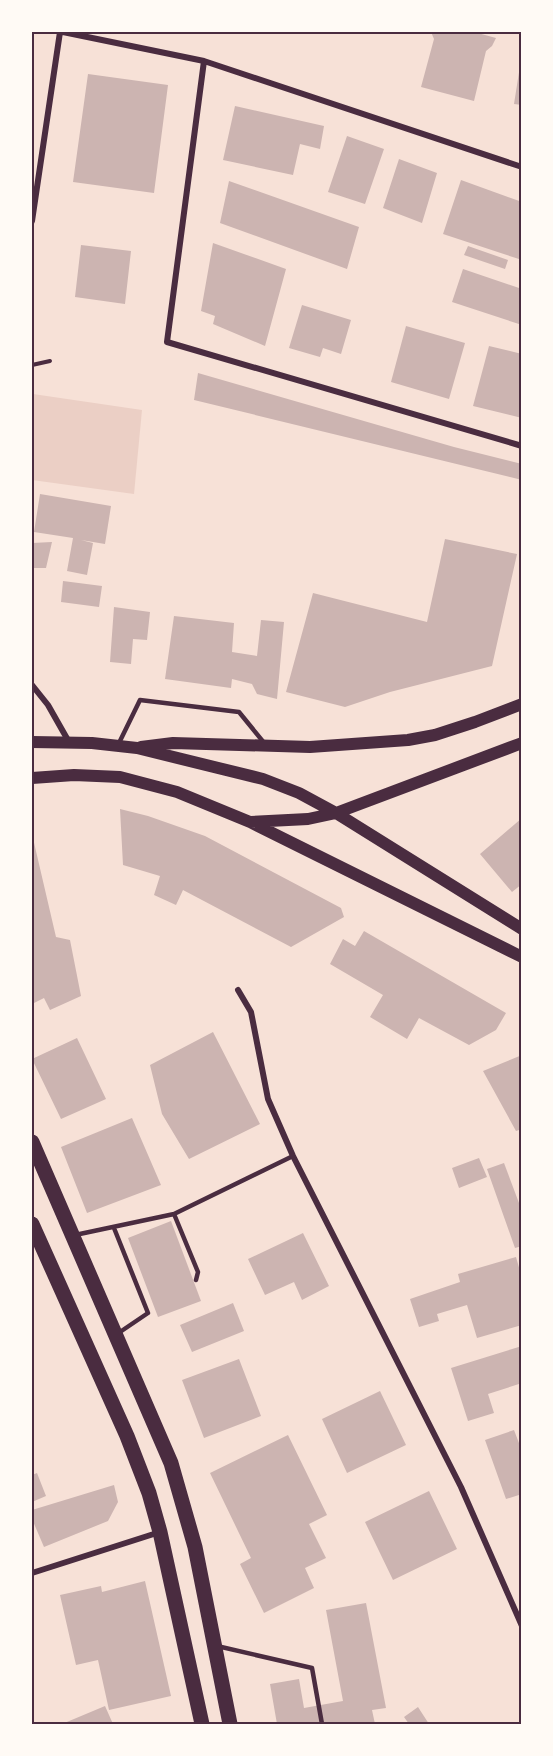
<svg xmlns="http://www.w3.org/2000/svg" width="553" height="1756" viewBox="0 0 553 1756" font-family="'Work Sans',sans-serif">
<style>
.green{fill:#ebcfc5}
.building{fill:#ccb4b1}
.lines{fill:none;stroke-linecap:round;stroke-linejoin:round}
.path{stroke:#4a2c40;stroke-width:4}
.service{stroke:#4a2c40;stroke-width:4.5}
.minor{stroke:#4a2c40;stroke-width:6}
.secondary{stroke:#4a2c40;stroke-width:12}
.primary{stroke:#4a2c40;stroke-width:15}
.neatline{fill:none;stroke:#4a2c40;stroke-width:2}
</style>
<rect width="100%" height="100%" fill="#f7e1d7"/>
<!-- green -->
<path class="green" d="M33,394l109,16 -8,84 -102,-14z"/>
<!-- building -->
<path class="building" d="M431,32h43l22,6 -4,8 -6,5 -12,50 -53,-14 13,-48z
M520,66h2v39l-8,-1z
M88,74l80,11 -14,108 -81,-11z
M235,106l89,20 -4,23 -20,-5 -7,31 -70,-15z
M347,136l37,13 -19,55 -37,-12z
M399,159l38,14 -15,50 -39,-15z
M461,180l61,22v58l-79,-26z
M229,181l130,46 -12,42 -127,-46z
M213,243l73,26 -21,77 -52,-22 2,-8 -14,-5z
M81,245l50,6 -6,53 -50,-7z
M468,246l40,14 -3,9 -41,-14z
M463,269l59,20v36l-70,-23z
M302,305l49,15 -10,34 -18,-6 -3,9 -31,-9z
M406,326l59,17 -16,56 -58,-17z
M489,346l33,8v64l-49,-12z
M198,373l256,74 68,17v16l-328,-80z
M40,494l71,12 -6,38 -24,-4 12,3 -6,32 -20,-4 6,-33 -39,-6z
M445,539l72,15 -25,112 -102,26 -45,15 -59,-15 27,-99 114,29z
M52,542l-6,26h-14v-25z
M63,581l39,5 -3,21 -38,-5z
M114,607l36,5 -3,28 -14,-1 -2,25 -21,-2z
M174,616l60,7 -2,29 25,4 4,-36 23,2 -7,77 -20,-5 -5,-10 -20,-5 -1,9 -66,-9z
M120,809l28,7 57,20 136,72 3,9 -53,30 -108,-57 -7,15 -22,-10 6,-19 -37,-11z
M522,818v66l-10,8 -32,-38z
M32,834l24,103 14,3 11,56 -31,14 -6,-12 -12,6z
M364,931l142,82 -10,17 -27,15 -50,-27 -12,21 -37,-22 13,-22 -53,-31 13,-25 12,7z
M213,1032l47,92 -71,35 -27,-45 -12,-49z
M77,1038l29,61 -45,20 -29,-60z
M522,1055v74l-6,2 -33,-60z
M132,1118l29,67 -74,28 -26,-66z
M479,1158l8,19 -28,11 -7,-20z
M504,1163l18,48v35l-7,2 -28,-79z
M171,1221l30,80 -43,16 -30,-79z
M303,1233l26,53 -27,14 -8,-18 -29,13 -17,-36z
M516,1257l6,21v47l-45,13 -10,-33 -30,9 2,7 -20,6 -9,-28 50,-17 -2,-8z
M233,1303l11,28 -52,21 -12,-27z
M522,1346v37l-34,11 6,19 -26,8 -17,-53z
M239,1359l22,57 -57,22 -22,-58z
M380,1391l26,54 -59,28 -25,-54z
M514,1430l8,21v43l-16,5 -21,-59z
M288,1435l39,80 -18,9 17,34 -21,10 9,20 -50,25 -24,-49 11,-6 -41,-85z
M37,1473l9,23 -14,6v-27z
M114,1485l4,17 -10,19 -64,26 -12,-28v-9z
M429,1491l28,58 -64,31 -28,-58z
M145,1581l26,115 -62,14 -11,-50 -22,5 -16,-70 41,-9 1,6z
M366,1603l20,105 -14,2 3,14h-98l-7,-40 29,-5 5,29 39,-7 -17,-91z
M105,1706l8,18h-51z
M418,1707l11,17h-20l-5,-7z"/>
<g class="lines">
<!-- path -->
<path class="path" d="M32,365l18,-4"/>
<!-- service -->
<path class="service" d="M119,743l21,-43 99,12 26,32
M174,1214l24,58 -2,8
M114,1228l34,85 -31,21
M75,1235l99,-21 119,-58
M217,1646l95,22 10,56"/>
<!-- minor -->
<path class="minor" d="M63,32l141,29 318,106
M204,61l-37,281 355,104
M32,221l28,-189
M32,685l16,20 21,37
M238,990l13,22 17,87 25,57 168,331 61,139
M32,1573l128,-41"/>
<!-- secondary -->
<path class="secondary" d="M32,742l60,1 45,5 126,31 36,14 37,20 186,116
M141,747l32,-4 137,4 98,-7 27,-5 40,-13 47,-18
M32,778l42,-3 46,2 57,15 73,30 272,135
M251,822l57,-3 28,-6 186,-70"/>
<!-- primary -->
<path class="primary" d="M32,1142l139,321 24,84 35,177
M32,1224l95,212 22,57 11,39 42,192"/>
</g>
<!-- border -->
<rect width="553" height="1756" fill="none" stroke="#fffaf5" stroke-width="66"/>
<rect x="33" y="33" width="487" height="1690" class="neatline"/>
</svg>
